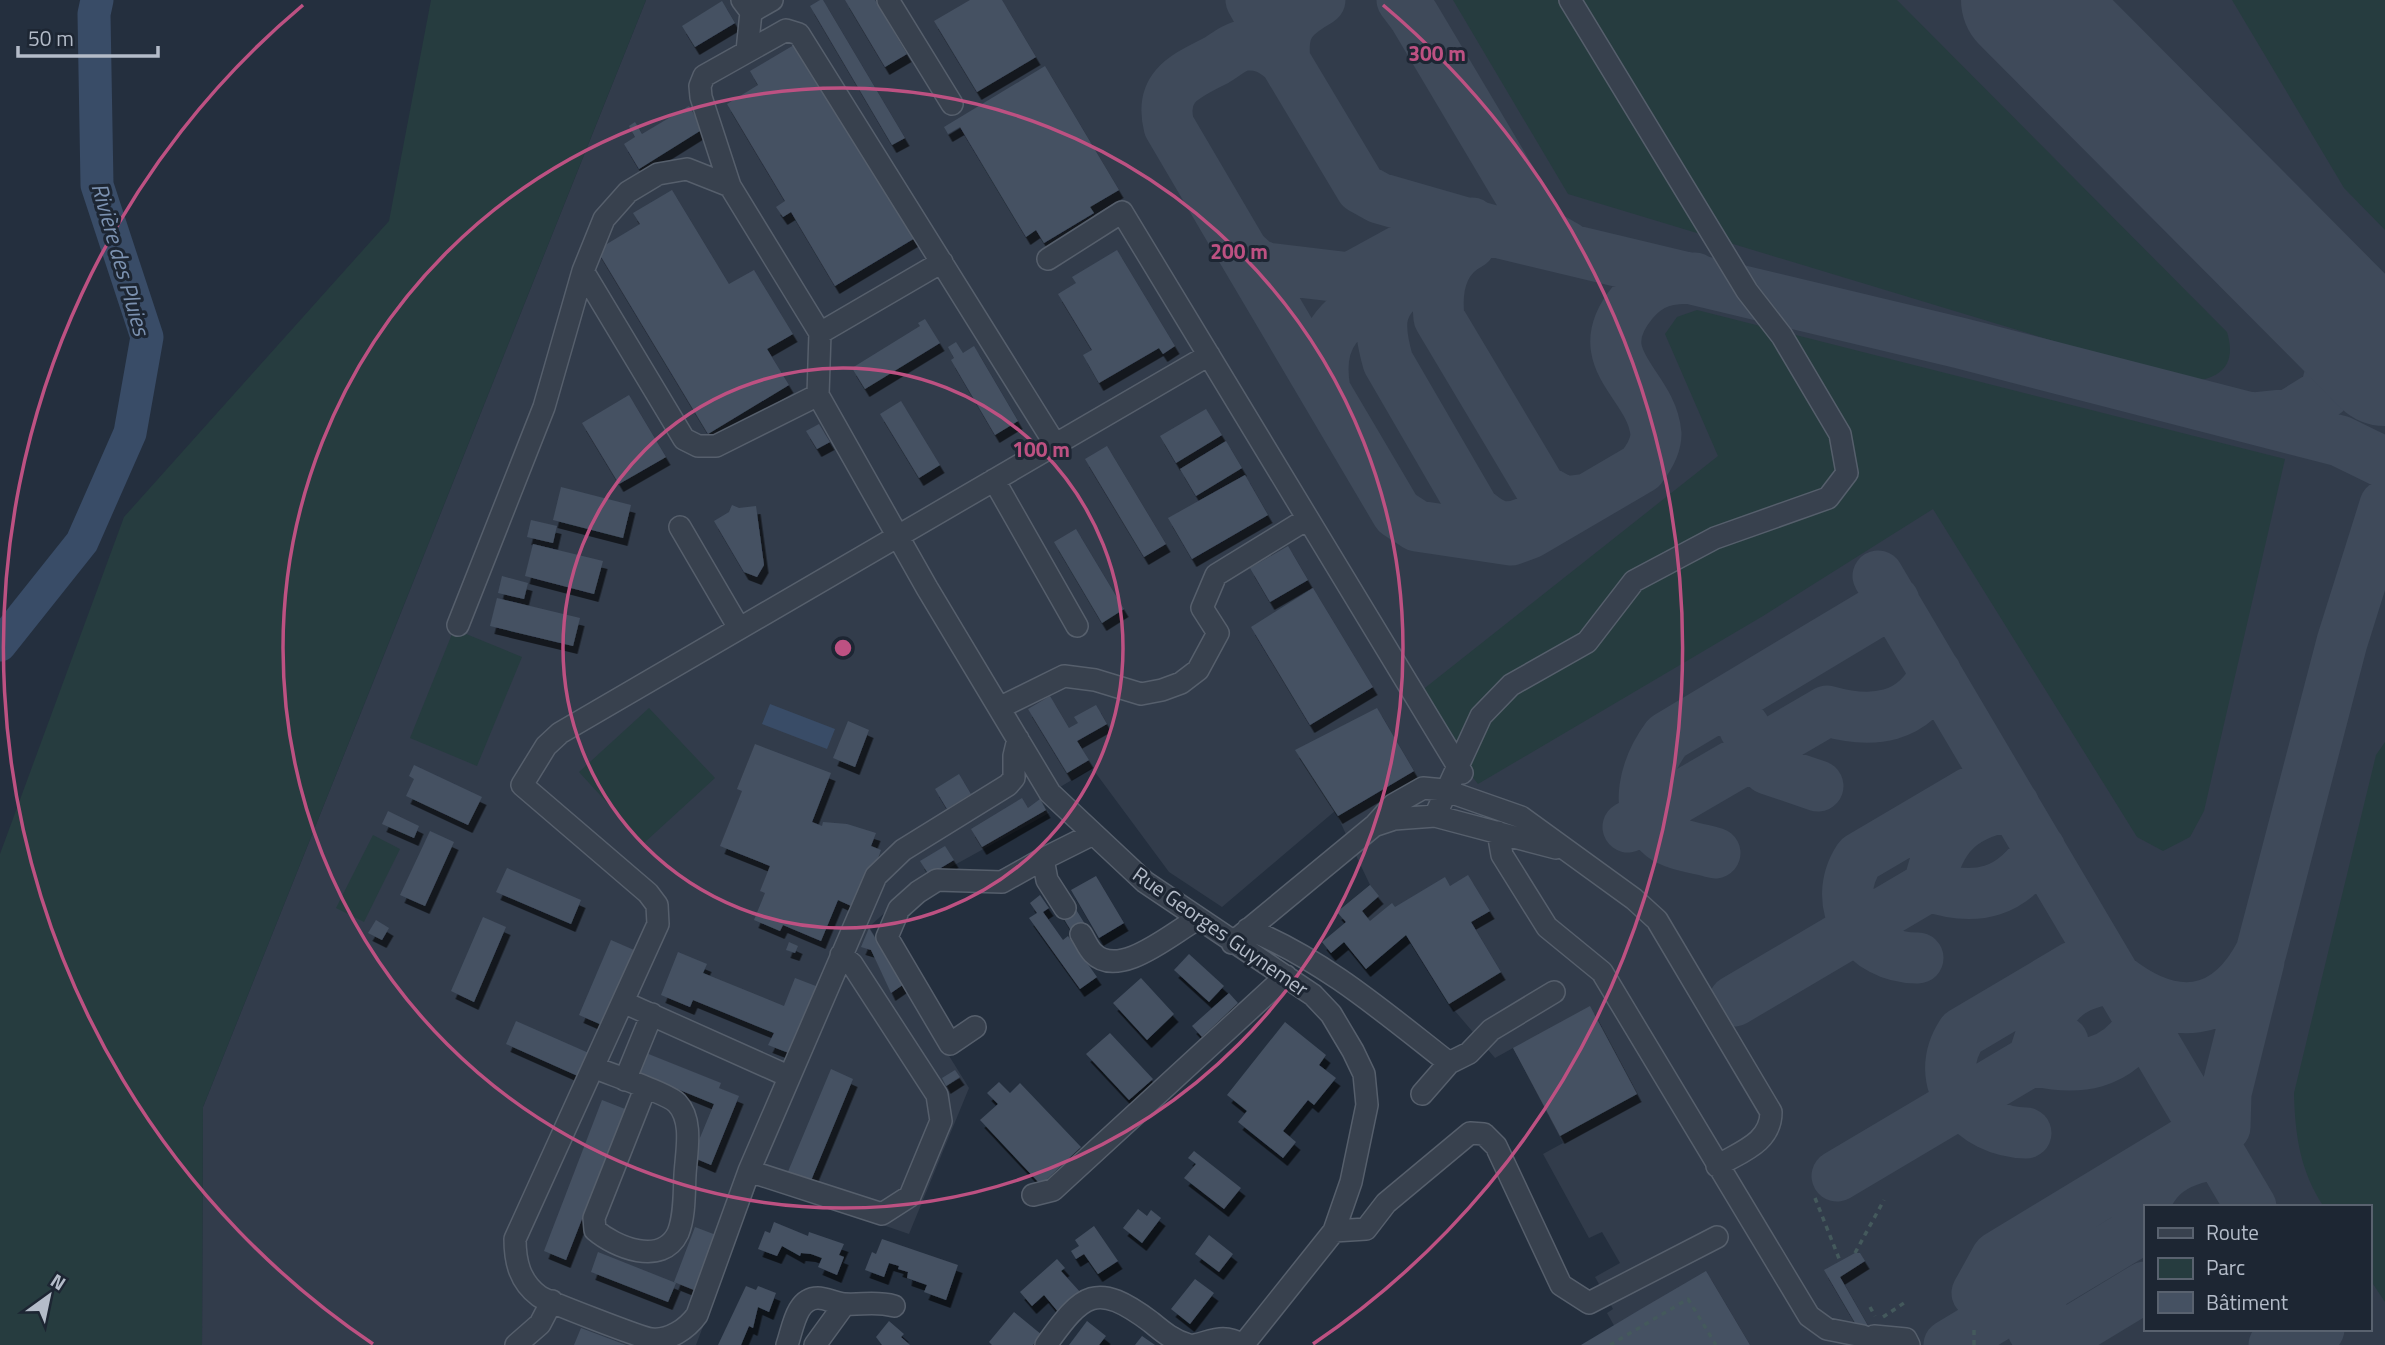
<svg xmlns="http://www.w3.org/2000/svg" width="2385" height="1345" viewBox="0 0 2385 1345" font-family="'Titillium Web',sans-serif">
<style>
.airport{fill:#323c4b;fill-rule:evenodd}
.green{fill:#263c3f}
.water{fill:#394c67}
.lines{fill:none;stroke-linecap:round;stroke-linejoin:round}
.river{stroke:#394c67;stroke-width:33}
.taxiway{stroke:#3f4a5a;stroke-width:51}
.runway{stroke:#3f4a5a;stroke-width:126}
.building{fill:#455162;filter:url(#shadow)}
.minor-casing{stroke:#565f6c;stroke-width:24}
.path{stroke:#44595c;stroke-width:3.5;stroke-dasharray:5 5;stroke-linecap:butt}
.minor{stroke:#38414e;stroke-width:21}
.ring{fill:none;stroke:#bd5182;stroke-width:3.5}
.labels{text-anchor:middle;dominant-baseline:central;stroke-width:6;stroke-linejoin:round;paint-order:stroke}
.street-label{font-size:21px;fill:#b4bcc9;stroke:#1d2633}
.water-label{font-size:23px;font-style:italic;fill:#7c92b1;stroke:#1d2633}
.centre{fill:#bd5182;stroke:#1d2633;stroke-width:3.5}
.ring-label{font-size:21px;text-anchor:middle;font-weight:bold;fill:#bd5182;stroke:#1d2633;stroke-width:6;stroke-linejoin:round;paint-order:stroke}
</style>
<defs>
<filter id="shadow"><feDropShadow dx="4.5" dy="8" stdDeviation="0" flood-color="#0009"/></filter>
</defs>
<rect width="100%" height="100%" fill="#242f3e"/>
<!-- airport -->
<path class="airport" d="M646,0h1739v1345h-760l-18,-32 6,-4 -18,-32 25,-14 -18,-31 -13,6 -46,-84 20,-11 -50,-95 -18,10 -46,-54 -43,-69 -40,34 -22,-27 -13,11 15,-30 -9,-11 33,-27 -35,-74 -113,96 -53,-35 -77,-104 -52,31 9,14 -138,76 -42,38 100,161 -60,146 -151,-52 -62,163h-494l1,-238zM2145,1207h224v122h-224z"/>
<!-- green -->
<path class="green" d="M431,0h215l-443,1107 -1,238h-202v-491l124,-337 265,-296z
M1453,0h444l330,332c10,33 -6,47 -38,50l-621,-188z
M2232,0h153v230l-41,-42z
M1697,310l588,149 -81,352 -14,26 -27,14 -26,-14 -204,-328 -170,107 -285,168 -67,-85 307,-243 -53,-122 12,-17z
M454,629l68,28 -45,109 -67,-28z
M649,708l66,70 -71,65 -65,-71z
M2385,742v560l-16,-24v-71h-45c-24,-36 -29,-72 -30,-114l82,-338z
M373,835l27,14 -36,73 -28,-14z"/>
<!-- water -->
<path class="water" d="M770,704l65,25 -8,20 -65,-25z"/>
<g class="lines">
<!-- river -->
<path class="river" d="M0,645l82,-103 48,-109 17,-96 -50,-152 -3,-171 3,-14"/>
<!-- taxiway -->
<path class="taxiway" d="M1251,0l34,61
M1320,0c-28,16 -39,27 -35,61l76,127 18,10 125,36 456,109 380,98 45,22
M1402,0l12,16 123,207 9,12 21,12
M1285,61c-12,-11 -23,-17 -39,-16 -10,1 -21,10 -29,15 -31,16 -58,26 -48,66l74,126 12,11 11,5 84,10 93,-51 29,-4
M1470,244c-29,14 -34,46 -31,74l102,171 23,13 24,-3
M1243,252l154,261 20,13 94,14 19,-7 111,-65c7,-9 15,-22 15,-34 -4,-51 -71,-74 -23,-132 18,-21 35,-24 62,-24
M1414,275c-35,28 -38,44 -26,87l86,148c16,14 28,22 50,13
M1325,390c-12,-67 30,-80 80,-110
M2252,418l39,-4 34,-21 9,-33 -37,-83
M1878,576l373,631
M1744,727l24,42 50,17
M1628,827l199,-116c46,13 87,8 109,-38
M1715,853c-16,-5 -40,-7 -53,-17 -32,-25 -15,-72 5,-99l227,-136
M1929,886c48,17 84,6 111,-37
M1918,958c-54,1 -90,-53 -59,-100l112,-66
M1734,1001l195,-115c10,-51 34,-73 85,-81
M2142,1022c-23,44 -65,49 -109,38 15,-50 27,-76 83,-82 56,44 110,42 145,-26l81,-310 43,-137
M2225,1127l1,-34 33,-132
M2026,1133c-53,-1 -97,-50 -64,-100l113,-67
M1837,1176l226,-134
M1977,1293l20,-36 213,-129 10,-15 6,-20
M2033,1330h41l71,-43
M1949,1345l186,-112c12,-50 31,-73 84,-79
M2274,1345l20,-11 25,-5"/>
<!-- runway -->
<path class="runway" d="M2024,0l361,363"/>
</g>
<!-- building -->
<path class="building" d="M820,0h3l82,138 -13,7 -82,-139z
M845,0h30l32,54 -22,13z
M970,0h32l34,57 -59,35 -43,-71z
M722,1l13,22 -40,24 -13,-21z
M799,42l116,196 -80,48 -44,-74 -8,5 -7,-10 9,-6 -58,-97 31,-19 -8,-14z
M1045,66l74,124 -29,17 4,6 -50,30 -8,-13 -10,7 -66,-110 -12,7 -4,-7z
M689,106l14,23 -64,40 -15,-25 11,-7 -6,-11 6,-4 7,12z
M672,190l57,94 25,-14 39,64 -26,15 22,36 -81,49 -111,-184 43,-26 -7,-11z
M1117,250l58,96 -12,8 -4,-6 -60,35 -16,-28 9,-5 -34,-56 18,-11 -4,-6z
M925,319l15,24 -75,46 -13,-21 68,-42 -2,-3z
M956,342l7,11 11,-7 44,75 -23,14 -44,-75 3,-2 -6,-11z
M629,395l37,62 -47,27 -37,-61z
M901,401l39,64 -21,13 -39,-64z
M1206,409l16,26 -46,28 -16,-27z
M819,424l11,18 -13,7 -11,-18z
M1226,441l16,27 -46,28 -16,-27z
M1107,446l59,98 -22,13 -59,-98z
M1245,475l23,40 -76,44 -24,-41z
M561,487l70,18 -8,33 -70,-18z
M732,505l7,3 17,-2 8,59 -7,12 -13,-5 -30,-51 15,-9z
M531,520l26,6 -4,17 -26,-6z
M1076,529l48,80 -22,14 -48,-81z
M533,544l70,17 -9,33 -69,-18z
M1288,546l20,34 -38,22 -20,-34z
M502,576l26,7 -4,16 -26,-6z
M1313,588l60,99 -63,38 -59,-98z
M497,598l83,20 -7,28 -83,-20z
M1050,696l19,32 9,-5 -4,-6 22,-12 11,19 -30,17 12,19 -22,13 -39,-64z
M1377,708l37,63 -76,45 -43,-66z
M848,721l21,9 -14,37 -22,-9z
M755,744l76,29 -19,49 10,4 1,-4 24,2 29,9 -5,13 10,4 -21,60 -22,-10 -17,41 -38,-16 -3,6 -26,-11 11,-27 -5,-2 10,-25 -50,-20 22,-55 -5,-2z
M414,765l68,32 -14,28 -62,-29 8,-17 -5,-3z
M959,774l12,20 -24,15 -12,-20z
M1022,798l6,10 12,-9 6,11 -64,37 -11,-18z
M388,811l31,15 -5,12 -32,-14z
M430,831l24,11 -29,64 -25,-11z
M945,846l9,14 -25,15 -9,-14z
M507,868l74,32 -10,24 -75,-32z
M1468,875l22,36 -19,11 30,50 -52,32 -43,-69 -40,34 -22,-27 -13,11 -9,-11 24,-20 -9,-10 33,-27 9,11 -17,15 8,10 22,-18 3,4 50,-30 5,9z
M1096,876l28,47 -25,15 -28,-48z
M1040,895l9,13 -6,4 20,28 5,-4 29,41 -17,12 -51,-71 8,-5 -7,-10z
M1072,903l16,26 -13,8 -16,-26z
M483,917l23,10 -32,75 -23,-11z
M376,920l13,8 -7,12 -14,-7z
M869,928l35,56 -13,9 -20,-43 -10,-3z
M611,940l23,10 -32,75 -23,-10z
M789,942l9,4 -3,7 -9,-3z
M678,952l29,12 -4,9 81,33 11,-28 26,10 -27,67 -26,-10 6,-12 -81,-33 -3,7 -29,-12z
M1189,954l35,32 -15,16 -35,-32z
M1141,978l33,36 -27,26 -34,-37z
M1229,993l9,10 -36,34 -10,-11z
M1590,1006l47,88 -77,42 -47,-88z
M516,1021l75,33 -11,23 -74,-33z
M1285,1022l41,33 -7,10 17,13 -22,27 -6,-5 -25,31 13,11 -13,16 -45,-36 9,-11 -20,-16z
M1110,1033l43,46 -24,21 -43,-46z
M646,1053l75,30 -2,5 20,8 -28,69 -19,-8 22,-53 -76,-31z
M831,1069l22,10 -43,104 -23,-9z
M955,1070l5,7 -14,9 -4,-8z
M999,1082l11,11 10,-10 61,64 -40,38 -61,-65 18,-16 -11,-11z
M602,1100l23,9 -59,151 -22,-9z
M1194,1151l47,37 -17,21 -40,-31 12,-14 -8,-6z
M1138,1209l9,7 4,-6 10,8 -19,25 -19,-15z
M774,1222l34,14 1,-4 35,12 -5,11 5,2 -7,18 -19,-8 4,-9 -11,-4 -10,-1 -1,3 -18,-10 -5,10 -19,-7 7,-18 5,2z
M1094,1226l24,35 -20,13 -14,-20 -8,5 -5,-8 8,-5 -4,-6z
M695,1227l21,8 -22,55 -20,-8z
M1209,1235l24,19 -14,18 -24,-18z
M882,1239l76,26 -12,35 -22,-8 3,-7 -20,-7 1,-6 -10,-3 1,-3 -10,-3 -5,14 -19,-7 7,-18 4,2z
M598,1252l78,31 -8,19 -77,-30z
M1855,1253h5l5,8 -25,16 39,68h-11l-44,-75z
M1057,1259l8,9 -4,3 20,22 -22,20 -15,-18 -12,11 -12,-14z
M1706,1271l44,74h-169l60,-36z
M1195,1279l19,14 -24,31 -19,-15z
M746,1286l10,4 2,-4 18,7 -7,19 -11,-5 -5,21 -4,-2 -8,19h-23z
M1014,1312l28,23 -9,10h-41l-3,-3z
M889,1321l15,13 -3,3 9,8h-28l-6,-8z
M1087,1321l19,15 -7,9h-30z
M581,1328l45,17h-52z
M1142,1336l13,9h-20z"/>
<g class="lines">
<!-- minor casing -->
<g class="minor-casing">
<path id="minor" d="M742,0l9,12 -4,39
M888,0l64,104
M751,12l21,-12
M730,186l-43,-17 -29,5 -30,18 -24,27 -21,52 101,168 14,7h18l102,-51
M1048,259l74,-47 340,561
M820,333l122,-71
M1055,444l-256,-410 -13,-4 -82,46 -4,10 1,11 29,89 90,147 -2,62 109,193 123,205 95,89 168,113 18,19 22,37 11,23 3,31 -16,77 -17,49 -91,114c-19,-11 -28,-5 -48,0
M994,480l83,146
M680,527l59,101
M458,625l86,-218 39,-136
M999,708l65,-32 31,4 46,14 21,-4 19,-7 17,-13 20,-37 -16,-25 14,-33 91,-56
M1018,739l-4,17v22l-6,7 -105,65 -27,26 -127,295 -52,144c-10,14 -28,26 -46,24 -9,-1 -105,-38 -112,-43 -19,-14 -24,-34 -24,-57l143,-315 -1,-19 -9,-12 -126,-108 24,-39 14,-13 649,-378
M1435,816l46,-100 30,-31 76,-43 47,-61 81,-43 113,-40 19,-25 -7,-39 -58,-98 -35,-45 -177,-291
M1376,825l18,-6 41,-3 121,32
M1498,832l4,23 45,72 55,45 207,344 18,13 36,7
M1065,908l-18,-28 -4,-21 50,-25
M1248,929c76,31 137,84 201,134l-27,31
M1081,934c4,6 7,14 12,19 26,27 79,-20 103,-33
M1232,943l143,-118 18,-20 30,-17 21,2 77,27 113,82 23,21 114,192c0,31 -31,40 -54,54
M623,1002l165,74
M975,1027l-25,17 -63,-107 12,-28 19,-17 19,-12 65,2 41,-23
M1449,1063l20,-10 22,-23 63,-38
M593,1067c16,7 74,26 84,36 17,18 9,50 8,72 -1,18 0,41 -7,58 -16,34 -63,14 -83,-3l-1,-12 51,-129
M625,1080l27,-66
M749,1171l133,43 28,-18 31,-75 -4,-26 -85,-131 -11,-9
M1033,1195l20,-5 233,-214
M1334,1231l32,-2 20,-26 84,-70 14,1 12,12 65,139 28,18 128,-66
M1874,1336l32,3 3,6
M516,1345l24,-21 12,-23
M787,1345c6,-17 9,-47 31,-47 9,0 18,6 27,6 18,1 31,-3 49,2
M815,1345l29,-40
M1046,1345c37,-52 50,-64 105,-23 12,10 23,19 38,23"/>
</g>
<!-- path -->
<path class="path" d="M1815,1198l25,63
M1855,1253l29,-53
M1870,1307l5,9
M1883,1317l24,-16
M1974,1330v15
M1610,1345l78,-46 28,46"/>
<!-- minor -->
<use href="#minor" class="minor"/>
</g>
<!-- distance rings -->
<g class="ring">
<circle cx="843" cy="648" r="280"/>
<circle cx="843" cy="648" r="560"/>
<path d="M373 1344A840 840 0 0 1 303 5M1383 5A840 840 0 0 1 1313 1344"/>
</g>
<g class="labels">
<!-- street labels -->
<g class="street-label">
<text transform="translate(1221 931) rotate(35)">Rue Georges Guynemer</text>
</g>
<!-- water labels -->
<g class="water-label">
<text transform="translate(121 259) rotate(74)">Rivière des Pluies</text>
</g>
</g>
<circle cx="843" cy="648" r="10" class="centre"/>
<g class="ring-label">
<text x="1437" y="61">300 m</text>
<text x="1239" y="259">200 m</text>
<text x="1041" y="457">100 m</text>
</g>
<!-- legend -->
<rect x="2144" y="1205" width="228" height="126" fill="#1d2633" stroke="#59626f" stroke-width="2"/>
<rect x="2158" y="1228" width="35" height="10" fill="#38414e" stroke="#59626f" stroke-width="2"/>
<text x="2206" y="1240" font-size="21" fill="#b4bcc9">Route</text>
<rect x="2158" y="1258" width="35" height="21" fill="#263c3f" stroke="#59626f" stroke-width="2"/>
<text x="2206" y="1275" font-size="21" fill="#b4bcc9">Parc</text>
<rect x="2158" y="1292" width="35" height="21" fill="#455162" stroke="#59626f" stroke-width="2"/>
<text x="2206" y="1310" font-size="21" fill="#b4bcc9">Bâtiment</text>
<!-- north arrow -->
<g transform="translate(49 1296) rotate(33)" stroke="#1d2633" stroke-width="5" paint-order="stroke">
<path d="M0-5L12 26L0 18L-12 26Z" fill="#b4bcc9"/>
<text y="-10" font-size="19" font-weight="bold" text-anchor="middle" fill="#b4bcc9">N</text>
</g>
<!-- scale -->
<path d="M18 46v10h140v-10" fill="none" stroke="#b4bcc9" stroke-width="3.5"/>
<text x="28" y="46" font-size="21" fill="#b4bcc9" stroke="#1d2633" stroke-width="5" paint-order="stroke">50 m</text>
</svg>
